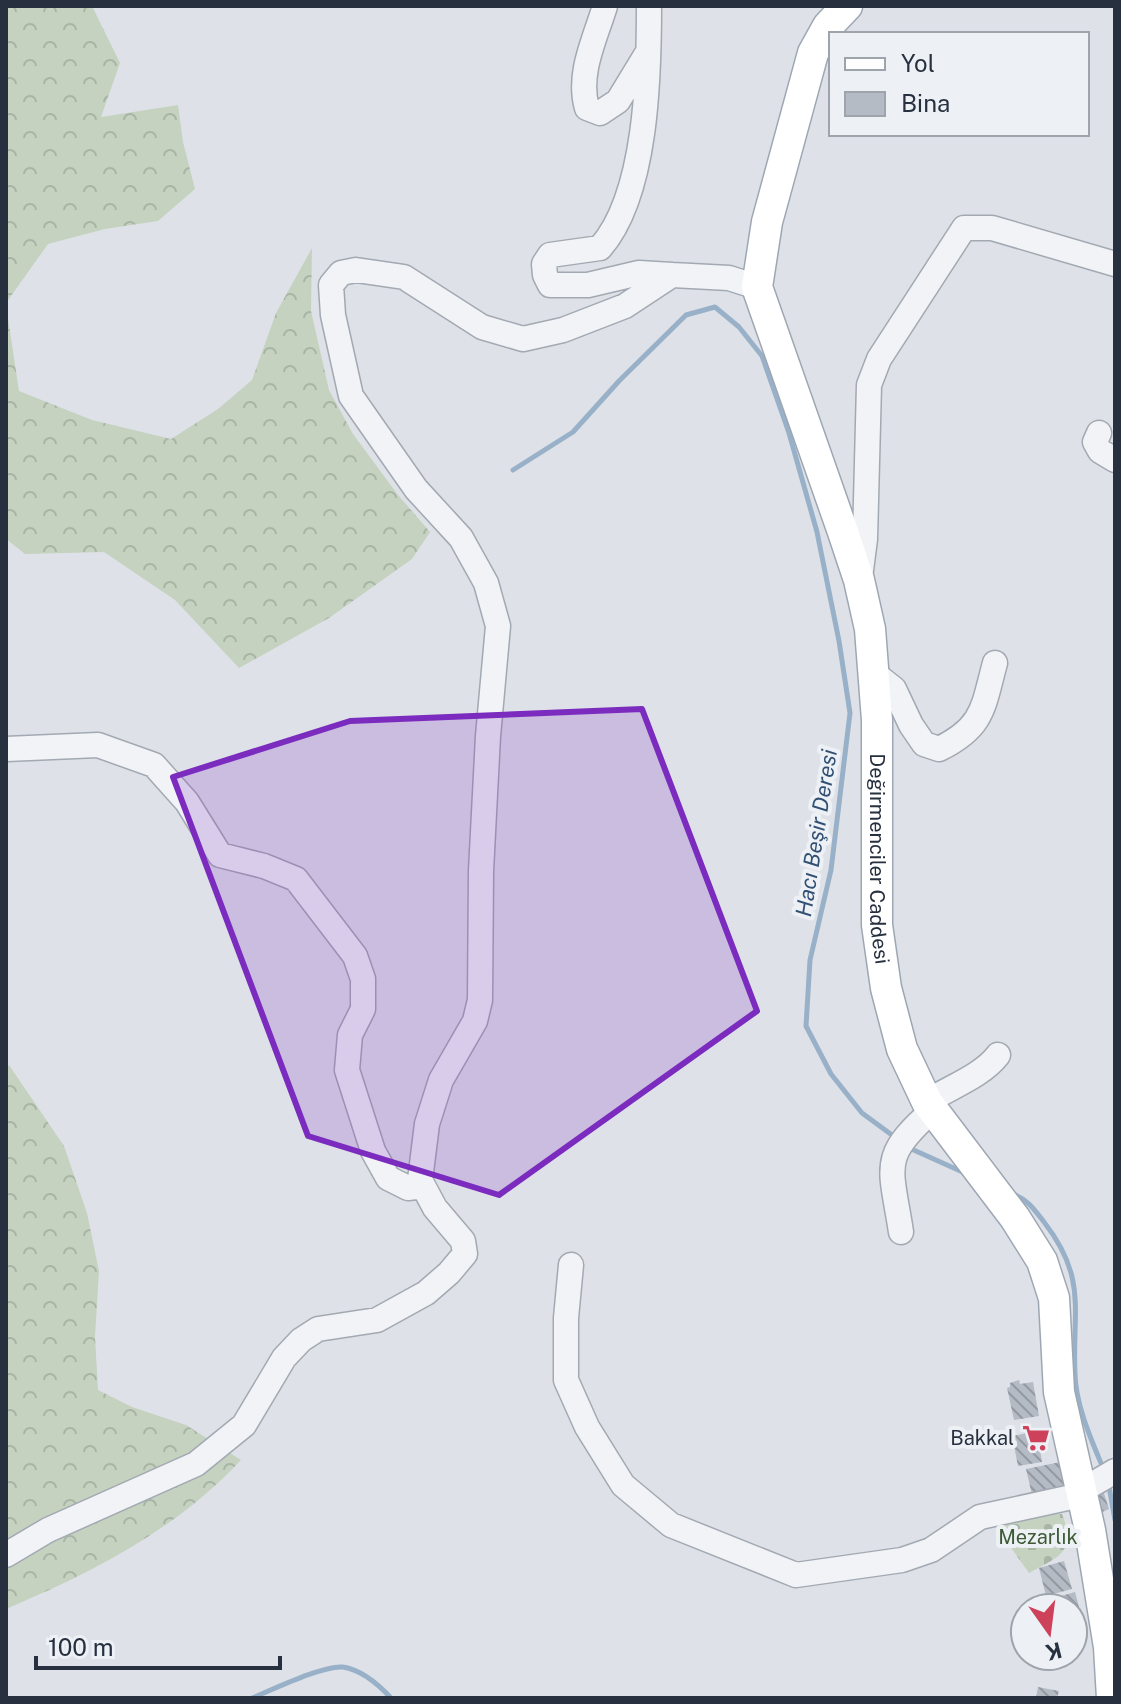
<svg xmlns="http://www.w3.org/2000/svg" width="1121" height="1704" viewBox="0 0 1121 1704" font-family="'Public Sans',sans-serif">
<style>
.forest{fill:url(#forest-crowns)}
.cemetery{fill:url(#cemetery-stones)}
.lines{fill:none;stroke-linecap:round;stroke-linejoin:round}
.stream{stroke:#99b1c8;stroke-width:5}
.building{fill:url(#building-back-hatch)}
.minor-casing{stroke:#a3a9b2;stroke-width:27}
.major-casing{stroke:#9da7b3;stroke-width:33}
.minor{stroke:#f1f3f6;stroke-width:24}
.major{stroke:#fff;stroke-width:30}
.marked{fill:#7b2cbf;fill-opacity:0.2;stroke:#7b2cbf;stroke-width:6;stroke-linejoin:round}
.labels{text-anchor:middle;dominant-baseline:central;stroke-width:8;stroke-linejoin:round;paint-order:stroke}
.street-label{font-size:20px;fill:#27303f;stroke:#edf1f5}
.poi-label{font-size:20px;fill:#27303f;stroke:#edf1f5;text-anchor:end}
.park-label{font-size:20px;fill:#3d5a34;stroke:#edf1f5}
.water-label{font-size:22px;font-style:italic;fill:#315073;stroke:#edf1f5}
</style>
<defs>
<pattern id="forest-crowns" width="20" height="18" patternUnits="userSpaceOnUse" patternTransform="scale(2)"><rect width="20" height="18" fill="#c4d2bf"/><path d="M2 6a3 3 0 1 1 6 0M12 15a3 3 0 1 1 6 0" fill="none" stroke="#a8b5a5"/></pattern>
<pattern id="cemetery-stones" width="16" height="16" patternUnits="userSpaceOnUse" patternTransform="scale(2)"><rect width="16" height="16" fill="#c4d2bf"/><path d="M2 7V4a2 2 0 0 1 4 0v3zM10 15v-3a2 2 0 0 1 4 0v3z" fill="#a8b5a5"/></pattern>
<pattern id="building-back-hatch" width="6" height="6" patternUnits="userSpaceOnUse" patternTransform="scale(2)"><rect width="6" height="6" fill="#b5bbc5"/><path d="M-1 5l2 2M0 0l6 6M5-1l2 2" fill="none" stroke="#9398a1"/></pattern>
</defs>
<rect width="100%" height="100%" fill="#dee2e8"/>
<!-- forest -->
<path class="forest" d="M6,6h86l28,57 -19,54 77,-12 5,37 12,47 -37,32 -53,8 -57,15 -42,59z
M312,248l-1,63 18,79 24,44 45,61 32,37 -18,27 -83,59 -90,50 -64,-68 -71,-48 -79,2 -19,-15v-234l13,86 73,29 79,19 47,-30 34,-29 24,-67z
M9,1065l55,81 23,67 12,58 -4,66 3,53 34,17 54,18 55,35c-65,70 -148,112 -235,149v-540z"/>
<!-- cemetery -->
<path class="cemetery" d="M1031,1509l31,5c15,38 -2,42 -33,59l-39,-55z"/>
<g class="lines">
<!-- stream -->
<path class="stream" d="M513,470l60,-38 46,-51 67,-66 29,-8 24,20 23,29 27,77 28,99 22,109 11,72 -19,157 -21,90 -4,66 25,48 31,39 34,25
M907,1147l60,27
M1013,1194c15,6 21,15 31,28 44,57 28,88 31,152 1,32 16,65 28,94
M1108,1481l7,39
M252,1698c20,-8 71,-33 91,-31 19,3 36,18 48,31"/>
</g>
<!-- building -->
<path class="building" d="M1019,1380l1,4 13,-2 6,34 -25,4 -7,-32 3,-1v-4z
M1037,1431l5,31 -24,4 -6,-30z
M1065,1461l6,30 -38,8 -7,-30z
M1103,1490l6,19 -11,5 -5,-17z
M1064,1561l8,28 -26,7 -7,-28z
M1075,1592l11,41 -13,3v-28h-23l-3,-8z
M1038,1687l21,4 -2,7h-21z"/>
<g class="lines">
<!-- minor casing -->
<g class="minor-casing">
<path id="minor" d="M605,6c-10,33 -28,68 -18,102l13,5 18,-12 28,-46
M649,6c0,69 -2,189 -49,242l-50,7 -6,9 1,11 5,10h38l51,-12 33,2
M1099,433l-4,9 5,9 15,9
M860,578l5,-39 4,-154 10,-26 85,-131h28l123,36
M875,674l19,15 17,36 13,19 15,5c45,-22 44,-42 56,-86
M6,749l92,-4 56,20 33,37 33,53 44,11 32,13 59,77 8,23v30l-13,26 -3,35 26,81 15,27 20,10 15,-2
M927,1102c23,-15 55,-26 71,-47
M901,1232c-10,-66 -22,-75 32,-122
M571,1265l-5,53v62l21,47 36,58 48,40 125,50 106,-15 29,-10 49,-33 101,-22
M1081,1491l34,-20
M6,1555l42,-25 148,-66 48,-39 40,-67 17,-18 17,-11 59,-9 49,-27 23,-20 16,-19 -2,-13 -28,-33 -15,-28 7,-56 14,-44 34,-59 5,-21 1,-129 7,-135 10,-110 -12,-43 -25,-45 -45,-49 -65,-93 -18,-81 -2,-30 10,-12 15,-3 48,7 78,50 41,12 40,-9 62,-24 47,-31 57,3 28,9"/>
</g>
<!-- major casing -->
<g class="major-casing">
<g id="major">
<path id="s1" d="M847,6l-19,20 -15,27 -46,169 -10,65 86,245 16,48 11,49 7,91v205l9,63 16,61 25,53 88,116 27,43 12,37 5,94 31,138 19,117 3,51"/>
</g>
</g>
<!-- minor -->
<use href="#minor" class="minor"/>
<!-- major -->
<use href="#major" class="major"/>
</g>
<!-- marked area -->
<path class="marked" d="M642,709l115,302 -258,184 -191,-59 -135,-359 177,-56z"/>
<!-- icons -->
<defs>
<g id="supermarket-bare" transform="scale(2.16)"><path d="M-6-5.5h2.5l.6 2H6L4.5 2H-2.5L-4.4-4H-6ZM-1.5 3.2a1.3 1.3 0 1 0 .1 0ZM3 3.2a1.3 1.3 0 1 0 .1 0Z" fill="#ce415a" stroke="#edf1f5" stroke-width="2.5" paint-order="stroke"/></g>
</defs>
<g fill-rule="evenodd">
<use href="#supermarket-bare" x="1036" y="1438"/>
</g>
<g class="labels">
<!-- street labels -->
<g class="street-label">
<text stroke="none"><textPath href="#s1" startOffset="890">Değirmenciler Caddesi</textPath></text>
</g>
<!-- poi labels -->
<g class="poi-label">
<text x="1014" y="1438">Bakkal</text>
</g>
<!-- park labels -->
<g class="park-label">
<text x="1038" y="1537">Mezarlık</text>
</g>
<!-- water labels -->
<g class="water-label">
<text transform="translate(816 833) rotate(-81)">Hacı Beşir Deresi</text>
</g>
</g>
<!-- border -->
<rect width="1121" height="1704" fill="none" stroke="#27303f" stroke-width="16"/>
<!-- legend -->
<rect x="829" y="32" width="260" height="104" fill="#edf1f5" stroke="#9ea4ac" stroke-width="2"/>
<rect x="845" y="58" width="40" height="12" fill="#ffffff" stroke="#9ea4ac" stroke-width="2"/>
<text x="901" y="72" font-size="24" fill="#27303f">Yol</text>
<rect x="845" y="92" width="40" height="24" fill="#b5bbc5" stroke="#9ea4ac" stroke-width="2"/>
<text x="901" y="112" font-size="24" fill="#27303f">Bina</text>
<!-- north arrow -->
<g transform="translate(1049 1632) rotate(166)"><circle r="38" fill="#edf1f5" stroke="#9ea4ac" stroke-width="2"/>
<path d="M0-6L14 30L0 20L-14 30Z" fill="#ce415a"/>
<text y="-12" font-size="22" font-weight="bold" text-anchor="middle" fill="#27303f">K</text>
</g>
<!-- scale -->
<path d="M36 1656v12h244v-12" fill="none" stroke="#27303f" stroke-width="4"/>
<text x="48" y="1656" font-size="24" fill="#27303f" stroke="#edf1f5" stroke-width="6" paint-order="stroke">100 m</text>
</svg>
